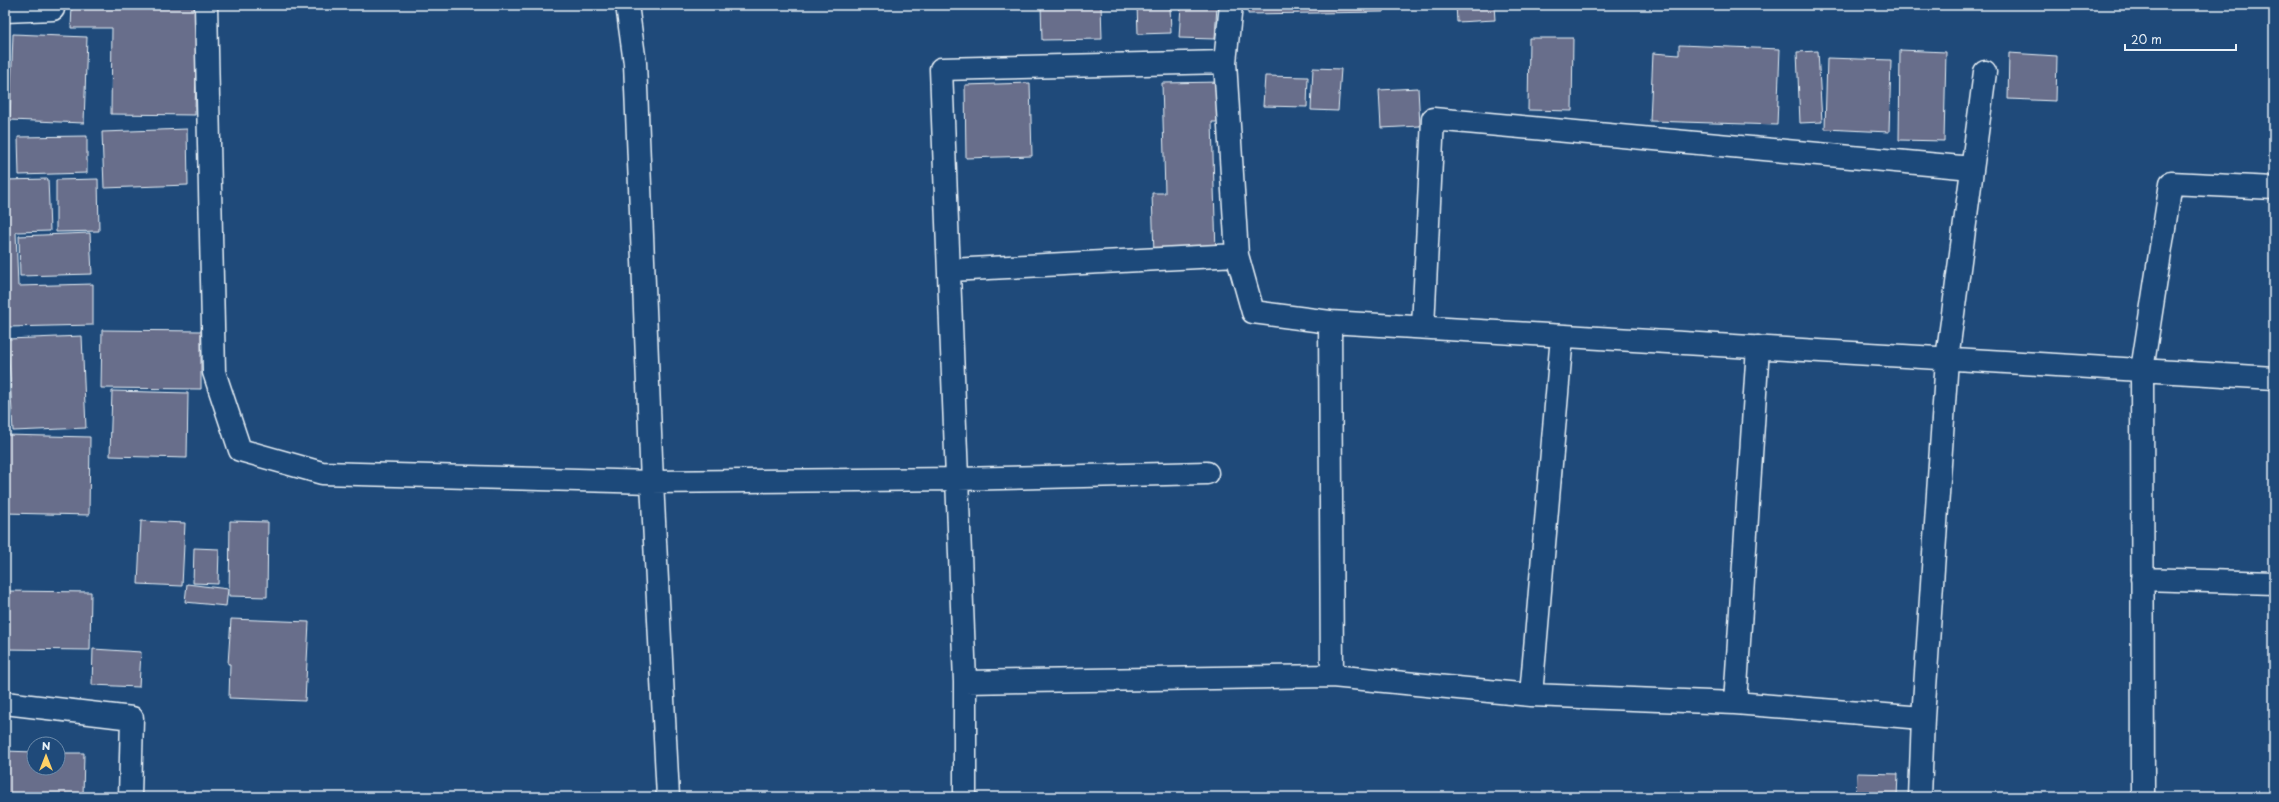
<svg xmlns="http://www.w3.org/2000/svg" width="2279" height="802" viewBox="0 0 2279 802" font-family="'Playpen Sans',sans-serif">
<style>
.building{fill:#676e8b;stroke:#e8f1f8}
.lines{fill:none;stroke-linecap:round;stroke-linejoin:round}
.street-casing{stroke:#e8f1f8;stroke-width:25}
.street{stroke:#1f4a7a;stroke-width:22}
</style>
<rect width="100%" height="100%" fill="#1f4a7a"/>
<filter id="ink" filterUnits="userSpaceOnUse"><feTurbulence type="fractalNoise" baseFrequency=".025" numOctaves="2"/><feDisplacementMap in="SourceGraphic" scale="8" xChannelSelector="R" yChannelSelector="G"/><feConvolveMatrix kernelMatrix="1 2 1 2 8 2 1 2 1" color-interpolation-filters="sRGB"/></filter>
<g filter="url(#ink)">
<!-- building -->
<path class="building" d="M72,5h125l-2,110 -84,-1 1,-86h-41z
M1041,5h60l1,34 -60,1z
M1137,5h33l1,28 -33,1z
M1181,5h36l-2,34 -36,-1z
M1248,5h136v7l-136,2z
M1387,5h29v1l-29,1z
M1456,5h38l1,15 -38,2z
M13,34l74,3 -3,86 -74,-3z
M1529,38h44l-1,73 -44,-1z
M1679,45l101,4 -3,76 -127,-4 3,-68 26,2z
M1900,50l46,2 -2,89 -45,-1z
M1818,51l4,71 -22,1 -3,-71z
M2009,53l48,3 -1,45 -48,-2z
M1827,58l64,2 -2,72 -64,-3z
M1313,68l28,1 -3,42 -27,-1z
M1265,76l43,1 -1,30 -44,-1z
M1223,82l1,40h-12l4,131 -62,2 -2,-62h13l-3,-110z
M1030,83l2,73 -66,2 -1,-73z
M1418,88l2,38 -39,2 -2,-38z
M187,129l1,56 -84,3 -2,-56z
M87,136v37l-68,2 -1,-38z
M48,179l2,52 -34,1 2,54 75,-2v41l-85,2 -3,-147z
M98,179l1,52 -43,1v-52z
M90,233l2,41 -72,2 -1,-40z
M102,330l99,1v58l-100,-1z
M82,336l4,92 -73,3 -5,-92z
M112,391l76,2 -1,65 -77,-2z
M5,435l85,2 -1,78 -84,-2z
M141,521l44,2 -3,63 -44,-2z
M230,521l38,1 -1,75 -38,-1z
M194,548l25,1 -1,35 -25,-1z
M187,584l41,5 -2,17 -41,-4z
M5,591l86,1 -1,58 -85,-1z
M231,619l78,3 -4,79 -76,-3 1,-34h-2z
M93,649l48,3 -2,35 -47,-2z
M5,751l29,1v16h24v-15h26l-1,44h-78z
M1857,773l41,1 -1,23h-41z"/>
<g class="lines">
<!-- street casing -->
<g class="street-casing">
<path id="street" d="M206,5l8,367 26,78 82,23 330,9 -17,-419 -8,-58
M5,11l48,-2v-4
M1225,62l6,-57
M950,270l287,-15 16,57 77,10
M1423,327l10,-208 539,49
M2142,579l132,4
M1332,676l-2,-354 944,56
M965,682l-24,-613 284,-7 12,193
M1531,695l31,-359
M5,703l127,15 -2,79
M1735,703l23,-356
M1923,718l24,-359 38,-287
M668,797l-16,-315 306,-3 249,-6
M965,797v-115l367,-6 199,19 204,8 188,15 -3,79
M2143,797l-1,-427 29,-187 103,5"/>
</g>
<!-- street -->
<use href="#street" class="street"/>
</g>
</g>
<!-- margin -->
<rect width="2279" height="802" fill="none" stroke="#1f4a7a" stroke-width="20"/>
<rect x="10" y="10" width="2259" height="782" fill="none" stroke="#e8f1f8" stroke-width="1.5" filter="url(#ink)"/>
<!-- north arrow -->
<g transform="translate(46 756)"><circle r="19" fill="#1f4a7a" stroke="#6f8dac"/>
<path d="M0-3L7 15L0 10L-7 15Z" fill="#ffd166"/>
<text y="-6" font-size="11" font-weight="bold" text-anchor="middle" fill="#e8f1f8">N</text>
</g>
<!-- scale -->
<path d="M2125 44v6h111v-6" fill="none" stroke="#e8f1f8" stroke-width="2"/>
<text x="2131" y="44" font-size="12" fill="#e8f1f8" stroke="#1f4a7a" stroke-width="3" paint-order="stroke">20 m</text>
</svg>
